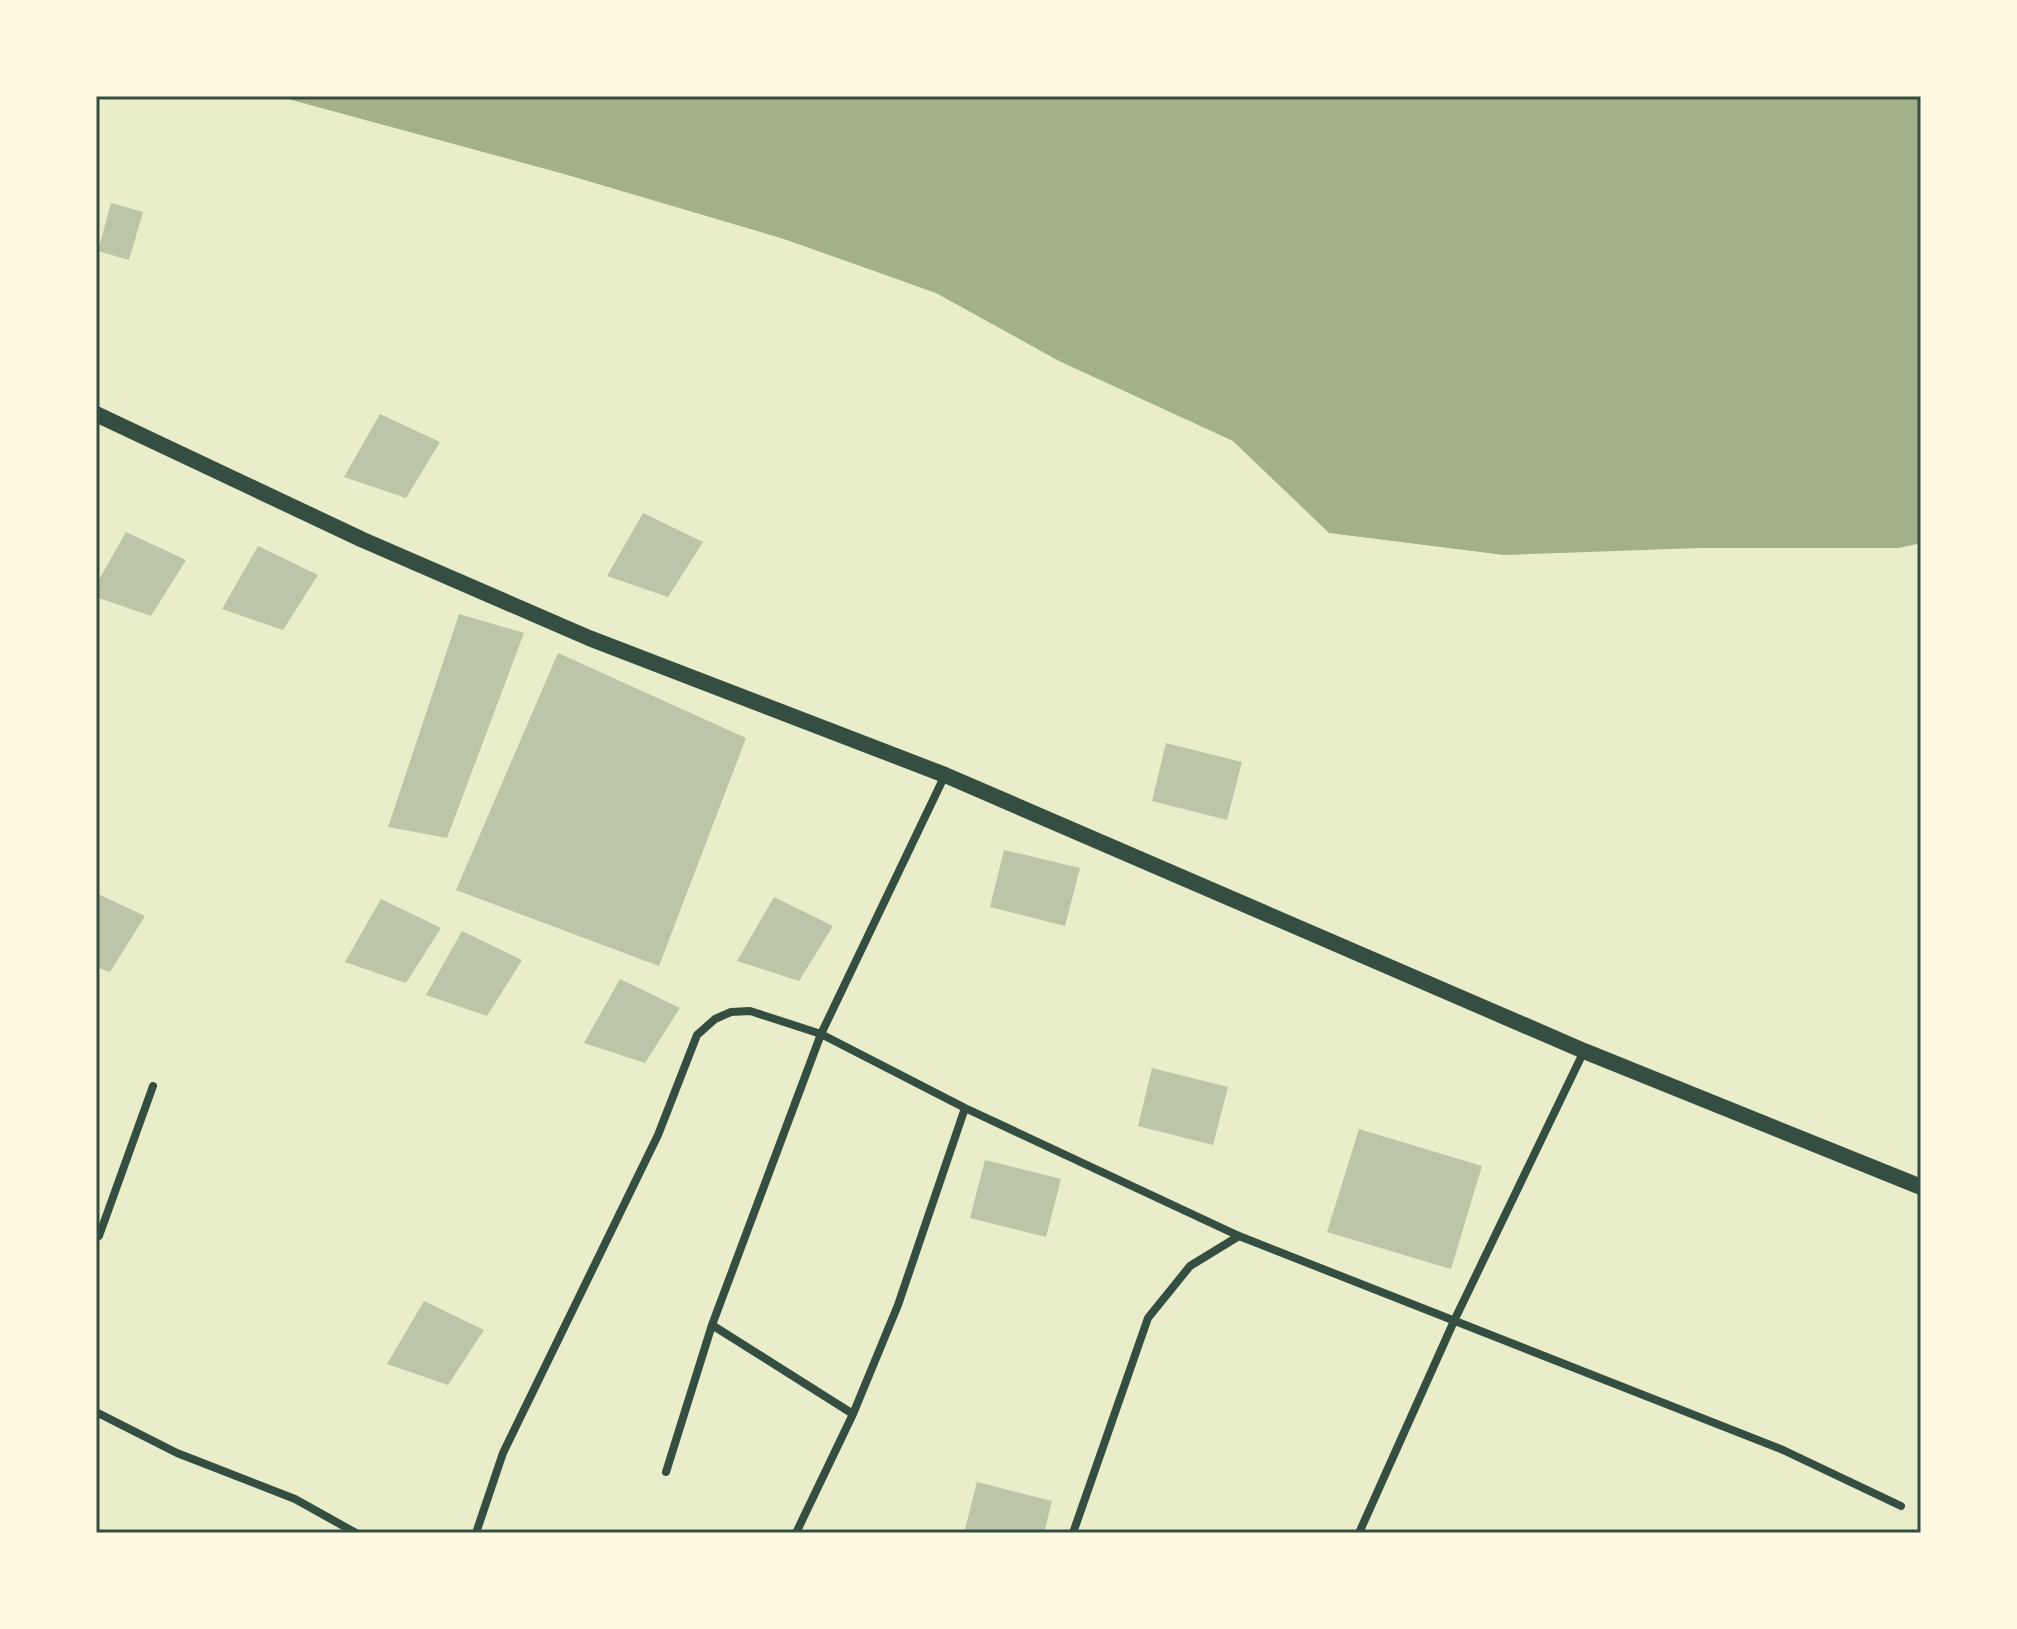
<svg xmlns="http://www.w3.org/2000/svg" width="2017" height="1629" viewBox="0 0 2017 1629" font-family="'Space Grotesk',sans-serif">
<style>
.water{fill:#a3b18a}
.building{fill:#bcc5a7}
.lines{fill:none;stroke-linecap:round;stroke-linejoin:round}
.minor{stroke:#344e41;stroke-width:8}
.secondary{stroke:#344e41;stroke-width:16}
.neatline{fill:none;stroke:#344e41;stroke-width:3}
</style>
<rect width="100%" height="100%" fill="#e9edc9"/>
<!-- water -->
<path class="water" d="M277,96h1644v447l-22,5h-200l-195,7 -175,-22 -96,-92 -174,-80 -123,-68 -152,-54 -220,-65z"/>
<!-- building -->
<path class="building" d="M111,203l32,9 -14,48 -31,-9z
M380,414l60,28 -34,56 -62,-21z
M643,513l60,29 -35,55 -61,-21z
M126,532l60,28 -35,56 -55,-19v-12z
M258,546l60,29 -35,55 -61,-21z
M459,614l65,19 -77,205 -59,-11z
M558,653l188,85 -87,228 -203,-76z
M1166,743l76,19 -15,58 -75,-19z
M1004,850l76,18 -15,58 -75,-19z
M96,893l49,23 -35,56 -14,-5z
M774,897l59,29 -34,55 -62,-20z
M381,899l60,29 -35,55 -61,-21z
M462,931l60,29 -35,56 -61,-21z
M620,979l60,29 -35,55 -61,-20z
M1152,1068l76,19 -15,58 -75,-19z
M1359,1129l123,37 -31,103 -124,-37z
M985,1160l76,19 -15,58 -76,-19z
M424,1301l60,29 -36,55 -61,-21z
M977,1482l75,19 -8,32h-80z"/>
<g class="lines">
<!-- minor -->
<path class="minor" d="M96,1238l3,-2 54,-150
M712,1325l141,89
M96,1412l81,41 118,46 61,34
M666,1472l46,-147 109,-291 124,-259
M476,1533l27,-80 155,-318 39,-100 18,-16 16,-7 19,-1 71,23 144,74 274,128 544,214 118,56
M796,1533l57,-119 45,-109 67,-197
M1073,1533l75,-215 42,-52 49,-30
M1359,1533l95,-212 130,-270"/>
<!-- secondary -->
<path class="secondary" d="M96,414l267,126 226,98 356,137 639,276 337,136"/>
</g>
<!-- border -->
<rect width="2017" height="1629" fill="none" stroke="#fefae0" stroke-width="196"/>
<rect x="98" y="98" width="1821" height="1433" class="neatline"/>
</svg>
